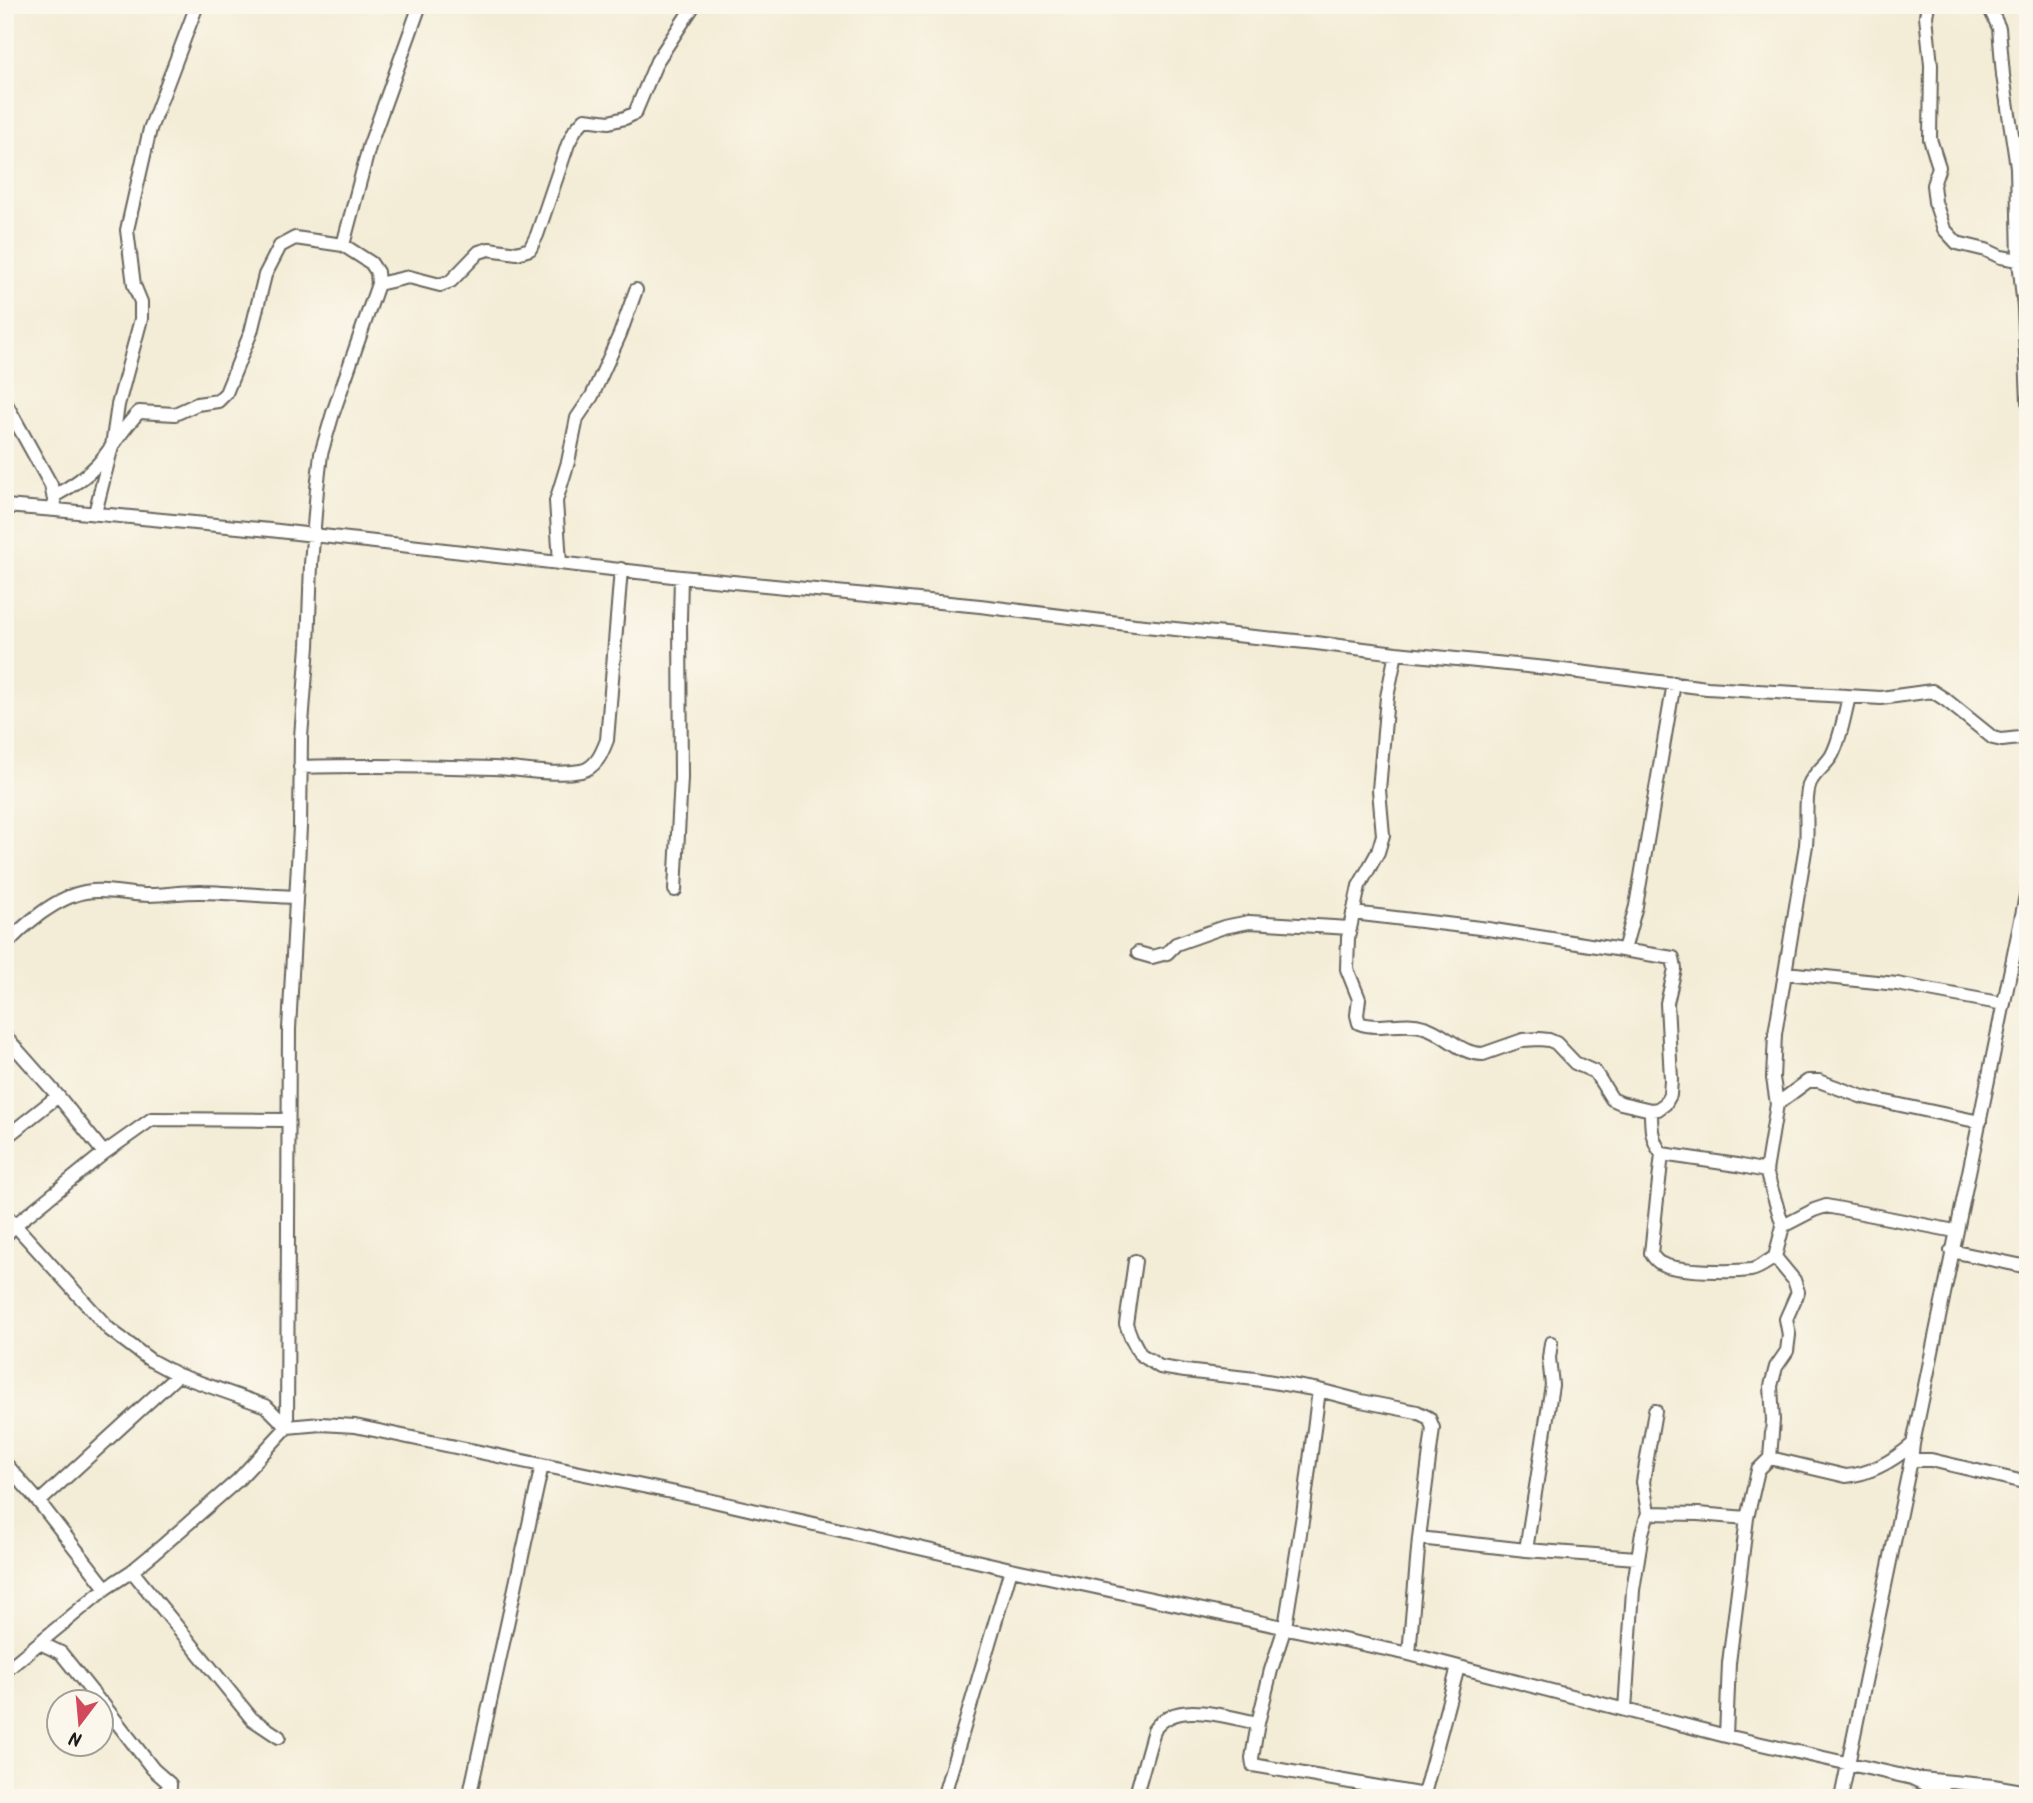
<svg xmlns="http://www.w3.org/2000/svg" width="2033" height="1803" viewBox="0 0 2033 1803" font-family="Kalam,sans-serif">
<style>
.lines{fill:none;stroke-linecap:round;stroke-linejoin:round}
.minor-casing{stroke:#67655d;stroke-width:16}
.minor{stroke:#fff;stroke-width:12}
</style>
<rect width="100%" height="100%" fill="#fbf7ec"/>
<filter id="ink" filterUnits="userSpaceOnUse"><feTurbulence type="fractalNoise" baseFrequency=".0143" numOctaves="2"/><feDisplacementMap in="SourceGraphic" scale="14" xChannelSelector="R" yChannelSelector="G"/><feConvolveMatrix kernelMatrix="1 2 1 2 8 2 1 2 1" color-interpolation-filters="sRGB"/></filter>
<filter id="wash" filterUnits="userSpaceOnUse"><feTurbulence type="fractalNoise" baseFrequency=".00686" numOctaves="4" result="noise"/><feDisplacementMap in="SourceGraphic" scale="28" xChannelSelector="R" yChannelSelector="G"/><feGaussianBlur stdDeviation="1.57" result="paint"/><feColorMatrix in="noise" values="0 0 0 0 0 0 0 0 0 0 0 0 0 0 0 0 0 1.4 0 .05"/><feComposite in="paint" operator="in"/></filter>
<g filter="url(#wash)">
<rect width="100%" height="100%" fill="#f3ecd6"/>
</g>
<g filter="url(#ink)">
<g class="lines">
<!-- minor casing -->
<g class="minor-casing">
<path id="minor" d="M1928,5l-2,11 5,49 -1,74 9,28 -6,18 2,17 9,27 13,14 29,7 15,7 18,3
M1983,5l7,4 9,19 4,47 14,92 2,93 5,48 4,94
M378,284l31,-7 31,8 11,-4 28,-29 10,-3 28,4 13,-4 7,-14 31,-91 7,-14 10,-11 24,3 16,-4 10,-5 22,-52 37,-56
M5,402l46,83 5,25 -51,-4
M54,496c15,-8 32,-19 44,-32 15,-17 25,-36 41,-52l36,2 22,-10 21,-3 8,-8 25,-61 14,-57 15,-29 15,-8 48,7
M56,510l214,20 411,47 299,29 155,19 181,18 80,10 151,15 160,20 174,10 51,-7 14,9 47,38 9,2 26,-3
M95,513l17,-67 6,-41 23,-86v-17l-7,-17 -7,-55 23,-101 47,-124
M560,563l-4,-62 12,-39 9,-44 15,-22 28,-62 16,-44
M1396,653l-9,44 -8,93 4,45 -5,17 -19,34 -11,52 -1,31 12,30 -2,16 2,8c21,8 44,-3 65,4 22,6 35,27 59,27l40,-14 16,-1 10,1 7,3 19,20 20,9 17,27 9,4 30,7
M1849,697c-5,19 -8,41 -17,58 -6,11 -19,18 -23,30 -5,20 -1,40 -3,60l-31,189 -2,44 4,26 -11,67 17,55 -8,31 19,23 4,12 -12,27 3,16 -2,16 -11,16 -5,19 2,34 -3,38 76,18c26,-2 48,-16 67,-32
M300,767c65,-2 130,-1 194,1 28,1 59,8 87,3 15,-3 21,-18 26,-31l14,-171
M675,890l6,-112 -1,-159 1,-42
M1353,913l135,16 185,29 2,11 -8,34 4,76 -1,16 -5,9 -7,5 -7,1c0,17 0,30 11,44l-11,99c3,5 6,9 11,11 17,8 70,8 89,6 9,-2 16,-8 24,-13
M5,946c18,-21 52,-49 80,-54 21,-4 43,3 64,3 18,0 37,-4 54,-3 31,1 62,4 92,5
M1624,950l12,-44 38,-223
M1138,953l14,4 15,-4 9,-9 48,-17 25,-5 101,6
M1785,973l112,11 107,20
M5,1036l53,60 46,57
M1777,1104l31,-23h11l44,16 117,25
M5,1138l53,-42
M1662,1154l75,11 29,6
M5,1214l104,115 41,31 28,15 88,31 21,21
M1783,1226l31,-16 12,-4 129,25
M5,1236l10,-11 89,-72 48,-34 136,1
M1951,1251l77,16
M1135,1261l-9,63 5,13 9,17 20,13 25,4 70,8 64,11 -16,125 -18,112 -14,43 -13,53 -6,35 1,7 171,30
M1319,1390l42,11 56,11 12,6 4,10 -14,110 -10,116
M287,1427l2,-398 11,-202 1,-90 7,-91 3,-82 6,-75 4,-35 12,-41 45,-129 -1,-12 -6,-9 -28,-18 26,-98 51,-142
M1911,1460h20l97,23
M5,1463l34,39
M1648,1513l50,1 49,4
M1419,1538l107,12 111,8
M1526,1550l26,-165 -3,-27 2,-15
M132,1571l120,148 27,18
M106,1588l-67,-86 139,-127
M40,1643l21,10 39,49
M5,1671l101,-83 26,-17 28,-23 78,-68 49,-53 34,-3 34,2 345,72 311,71
M102,1703l51,66 17,15v3l-12,11
M1625,1710l8,-120 9,-57 6,-20 -5,-31 12,-71
M1726,1736l3,-73 18,-145 11,-48 12,-12
M1922,1779l71,7 35,6
M469,1798l73,-333
M943,1798l68,-229 398,85 317,82 186,42 42,20
M1135,1798l19,-68c21,-32 72,-13 104,-7
M1423,1798l35,-131
M1841,1798l70,-338 2,-16 115,-558"/>
</g>
<!-- minor -->
<use href="#minor" class="minor"/>
</g>
</g>
<!-- margin -->
<rect width="2033" height="1803" fill="none" stroke="#fbf7ec" stroke-width="28"/>
<!-- north arrow -->
<g transform="translate(80 1723) rotate(196)"><circle r="33" fill="#fbf7ec" stroke="#a29f99" stroke-width="2"/>
<path d="M0-5L12 26L0 18L-12 26Z" fill="#d1495b"/>
<text y="-10" font-size="19" font-weight="bold" text-anchor="middle" fill="#1c1c1c">N</text>
</g>
</svg>
